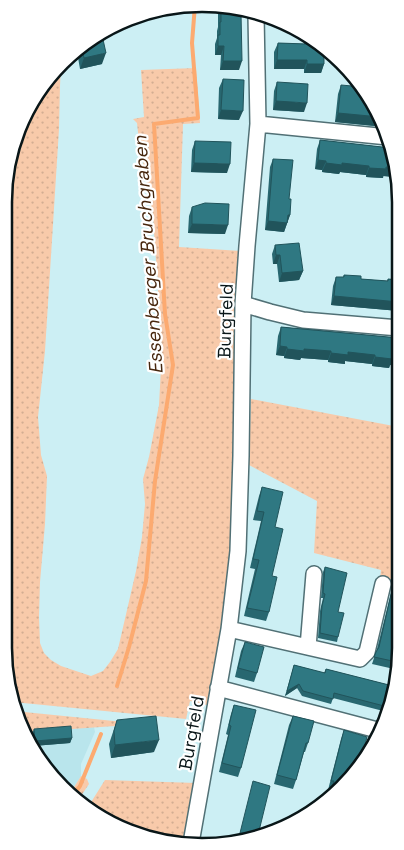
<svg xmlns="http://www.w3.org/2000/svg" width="404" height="850" viewBox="0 0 404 850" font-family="'Space Grotesk',sans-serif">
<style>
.built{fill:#b9e5ec}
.grass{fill:url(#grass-dots)}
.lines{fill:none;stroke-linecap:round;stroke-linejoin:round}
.stream{stroke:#fcaa70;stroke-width:4}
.street-casing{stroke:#517075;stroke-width:18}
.street{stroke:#fff;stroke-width:15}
.wall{fill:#286770}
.shaded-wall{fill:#21545b}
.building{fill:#2f7882;stroke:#21545b}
.labels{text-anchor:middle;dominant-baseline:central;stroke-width:4.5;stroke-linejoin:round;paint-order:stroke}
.street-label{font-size:18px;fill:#091618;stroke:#fff}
.water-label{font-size:19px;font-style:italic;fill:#47270e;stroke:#fff}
.rim{fill:none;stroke:#091618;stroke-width:2.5}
</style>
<defs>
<pattern id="grass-dots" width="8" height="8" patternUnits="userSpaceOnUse" patternTransform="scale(1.25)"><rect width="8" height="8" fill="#f8caaa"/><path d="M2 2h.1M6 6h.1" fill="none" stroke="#d3ad92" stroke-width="1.8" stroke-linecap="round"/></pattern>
</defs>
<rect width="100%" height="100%" fill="#cceff4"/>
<!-- built -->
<path class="built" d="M94,727l1,5 -14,32v12l-10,16 -26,-23 -15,-27 -1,-10z"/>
<!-- grass -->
<path class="grass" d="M61,63l-1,23 -1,43 -14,222 -7,66 3,38 6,21 -2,48 -5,58 -1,35 1,26 4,10 7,7 10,6 30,10 12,-5 7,-9 8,-13 18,-78 6,-34 3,-33 -2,-25 6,-22 10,-52 3,-56 -4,-39v-29l-3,-32 -2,-34 -14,-74 -2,-18 -4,-4 11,-2 -3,-47 55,-2 4,55 -17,1 -4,123 62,4 -10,301 -9,78 -15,75 -17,-4 -4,18 -173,-17 -9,-54v-446l15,-76z
M251,399l148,28 1,157 -20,-5 1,-9 -67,-17 3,-52 -68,-36z
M14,711l130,13 -115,8 1,10z
M81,776l6,3 2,5 -10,15 -8,-7z
M105,780l91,3 -11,60 -22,-1 -60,-22 -15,-13z"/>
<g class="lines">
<!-- stream -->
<path class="stream" d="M117,686l12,-39 17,-66 9,-100 18,-116 -8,-51 -11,-190 44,-6 -6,-75 3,-38
M74,794l6,-8 21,-52"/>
<!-- street casing -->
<g class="street-casing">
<path id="street" d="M258,124l130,13
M243,304l27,8 33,8 96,8
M229,629l131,30 7,-7 16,-68
M308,647l6,-73
M218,688l163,43
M191,843l38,-214 9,-78 3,-95 2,-152 4,-58 11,-122 -2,-109"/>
</g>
<!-- street -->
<use href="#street" class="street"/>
</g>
<!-- wall -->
<path class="wall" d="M215,6l24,5v59h-19l1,-15h-6v-11l2,-6v-7l1,-4v-17h-3z
M304,34l19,11 1,19 -3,9h-17v-4h-30v-17l4,-9 26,1z
M102,35v29l-22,5 -3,-17z
M223,79l16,41 -21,-1 1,-31z
M277,82l27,30 -31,-2 1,-19z
M341,85l22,12 6,1 16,29 -50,-5 3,-28z
M320,140l71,8 -8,30 -17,-1v-2l-26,-3 -1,2 -17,-2v-2l-7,-1 2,-20z
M195,141l32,32 -36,-1 1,-22z
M273,159l16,40 1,16 -6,17 -19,-2 5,-63z
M192,207l33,27 -37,-1 1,-17z
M275,245l28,26 -4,9 -20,2 -2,-18h-4l-1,-10z
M344,275l17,4 26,2 1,-2 11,1v31l-68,-6 2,-19 3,-9h7z
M281,327l118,11v21l-2,7 -7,-1 -1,3 -17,-2v-2l-27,-3v3l-17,-2v-2l-27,-2 -1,2 -16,-2v-2l-8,-1 2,-19z
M262,487l13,40 -6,85 -3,9 -22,-5 11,-47 -5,-1 11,-47 -8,-1 6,-24z
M325,567l13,45v25l-1,5 -19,-4 2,-27 3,-13h-2l2,-26z
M392,590l5,72 -3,7 -22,-5 5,-15 13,-52z
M245,642l12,31 -3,9 -19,-5 6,-26z
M294,665l30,8 2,-4 67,17 -6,26 -54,-14 -2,6 -29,-8 -5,-8 -12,8z
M234,705l7,63 -3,9 -19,-5 9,-37 -2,-1 5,-20z
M293,716l15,27 -3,9h-1l-8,28 -3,9 -19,-5 15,-59z
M117,720l37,32 -43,6 -2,-14z
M34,729l38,9 -2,5 -37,3 -1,-12z
M344,730l-2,58 -14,10 2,-8h-2l13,-51z"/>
<!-- shaded-wall -->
<path class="shaded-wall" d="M174,9v1l-17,3z
M122,22l-3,7 -12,3z
M218,46h6l-3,9h-6z
M106,53l-4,11 -22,5 4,-11z
M277,60h30l-3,9h-30z
M223,61h19l-3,9h-19z
M307,64h17l-3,9h-17z
M276,101l31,2 -3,9 -31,-2z
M221,110l22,1 -4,9 -21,-1z
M338,113l42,4 5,10 -50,-5z
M318,160l8,1 -4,9 -7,-1z
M194,163l36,1 -3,9 -36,-1z
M326,163h16l27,3 -3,9 -26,-3 -1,2 -17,-2z
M386,167l10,1 3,10 -16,-2v2l-17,-1 3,-9z
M288,215h2l-6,17 -19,-2 3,-9z
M192,224l36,1 -3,9 -37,-1z
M276,255h4l-3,9h-4z
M303,271l-4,9 -20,2 3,-9z
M334,296l65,6v9l-68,-6z
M280,346l7,1 -3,9 -8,-1z
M287,349h17l27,2 -3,9 -27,-2 -1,2 -16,-2z
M348,352l27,3 -3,9 -27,-3v3l-17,-2 3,-9z
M392,356l7,1 -2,9 -7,-1 -1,3 -17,-2 3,-9z
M299,684l-2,4 -12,8 2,-5z
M72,738l-2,5 -37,3 2,-5z
M159,740l-5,12 -43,6 4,-13z"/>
<!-- building -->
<path class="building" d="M221,8l18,3v2h2l1,48h-19l1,-15h-6v-11h2v-13h1z
M102,35l4,18 -22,5 -2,-10z
M307,36l17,10v18h-17v-4h-30l1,-17 29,1z
M223,79l21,1 -1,31 -22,-1z
M277,82l31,2 -1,19 -31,-2z
M341,85l22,2 1,2 -1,8 6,1 11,19 -42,-4z
M320,140l71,8 5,20 -10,-1v2l-17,-1v-2l-27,-3v2l-16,-2v-2l-8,-1z
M195,141l36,1 -1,22 -36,-1z
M273,159l20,1 -4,39h2l-1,16h-2l-1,8 -19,-2z
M205,203l24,1 -1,21 -36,-1v-17z
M299,243l4,28 -21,2 -2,-18h-4l-1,-10z
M344,275l17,1v3l27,2v-2l11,1v22l-65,-6 2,-19h8z
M281,327l118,11v19l-7,-1v3l-17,-2v-2l-27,-3v3l-17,-2v-2l-27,-2v2l-17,-2v-2l-7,-1z
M262,487l21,5 -8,35 8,2 -11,47 5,1 -8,35 -22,-4 12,-48 -6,-1 11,-47 -7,-1z
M325,567l22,6 -9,39 6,1 -6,24 -18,-4 2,-27 3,-12 -2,-1z
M392,590l8,1v57l-3,14 -23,-5 2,-5 3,-5z
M245,642l19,5 -7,26 -19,-5z
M294,665l31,8 1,-4 67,17 -5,21 -54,-14 -1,6 -30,-8 -4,-7 -12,7z
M234,705l22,5 -15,58 -19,-5 9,-37 -2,-1z
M156,716l3,24 -44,5 -1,-14 3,-11z
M293,716l21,5 -6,22h-2l-10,37 -19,-5z
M71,726l1,12 -37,3 -1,-12z
M344,730l23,7 -6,23 -19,28 -13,9 5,-16h-3z
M253,781l17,5 -12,49 -20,6z"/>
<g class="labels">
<!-- street labels -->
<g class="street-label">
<text transform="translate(225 321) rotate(-88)">Burgfeld</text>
<text transform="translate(191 733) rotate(-80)">Burgfeld</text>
</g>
<!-- water labels -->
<g class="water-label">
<text transform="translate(148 255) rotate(-94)">Essenberger Bruchgraben</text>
</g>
</g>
<!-- crop -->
<path d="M0 0H404V850H0ZM202 12H202A190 190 0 0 1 392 202V648A190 190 0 0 1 202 838H202A190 190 0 0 1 12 648V202A190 190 0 0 1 202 12Z" fill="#fff" fill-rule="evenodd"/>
<path class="rim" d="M202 12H202A190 190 0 0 1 392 202V648A190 190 0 0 1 202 838H202A190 190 0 0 1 12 648V202A190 190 0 0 1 202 12Z"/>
</svg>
